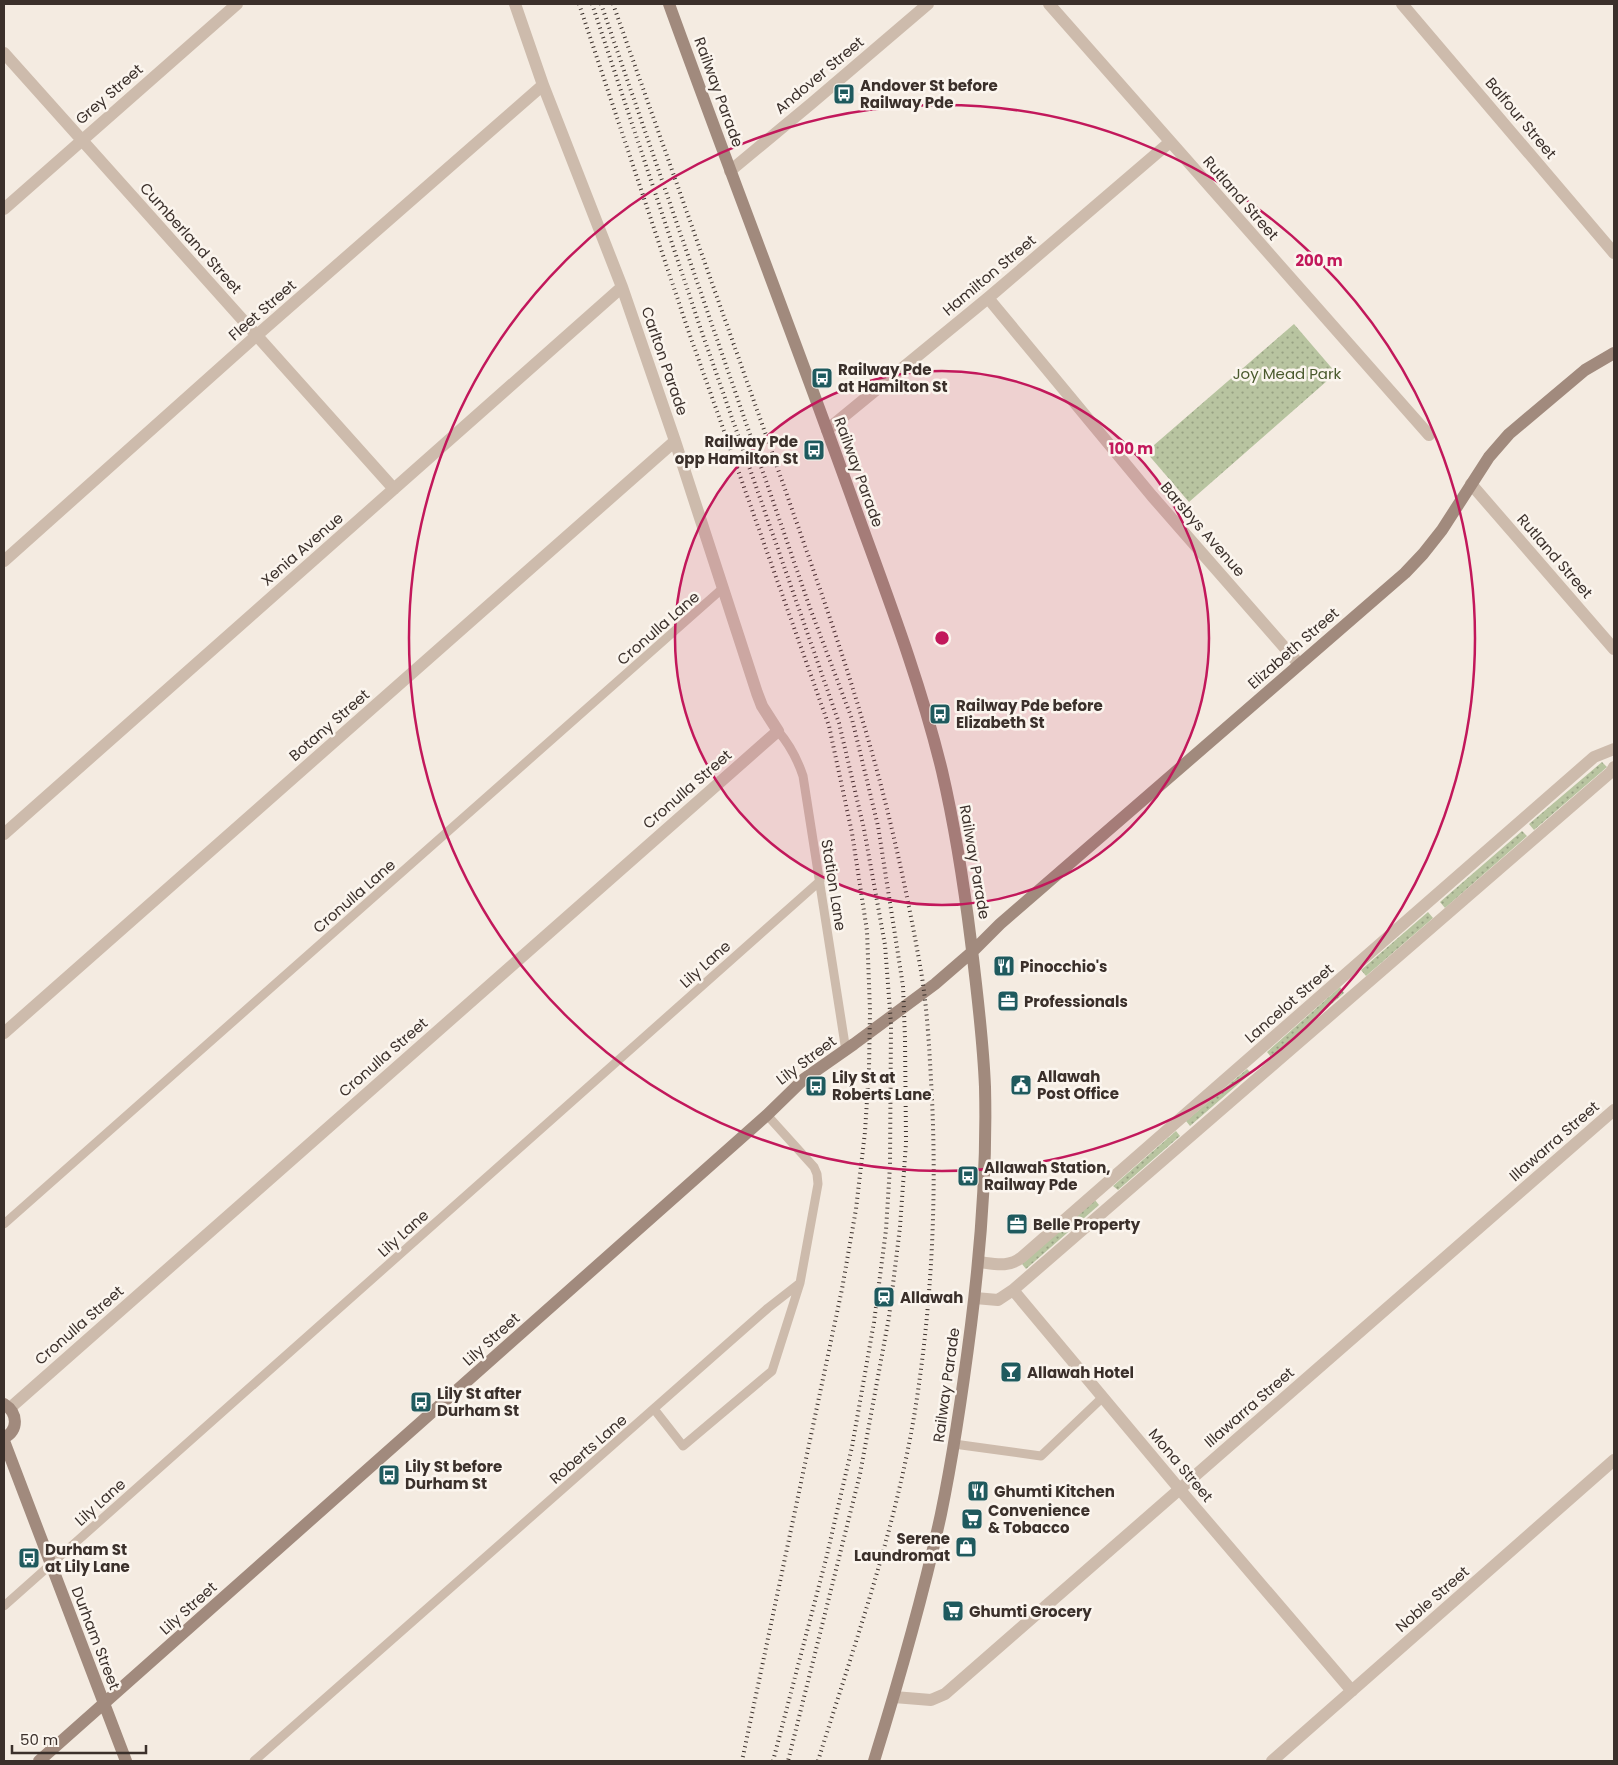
<svg xmlns="http://www.w3.org/2000/svg" width="1618" height="1765" viewBox="0 0 1618 1765" font-family="Poppins,sans-serif">
<style>
.park{fill:url(#park-dots)}
.lines{fill:none;stroke-linecap:round;stroke-linejoin:round}
.lane{stroke:#cdbbac;stroke-width:9}
.street{stroke:#cdbbac;stroke-width:12}
.secondary{stroke:#a18a7d;stroke-width:12}
.rail{stroke:#3b302b;stroke-width:4;stroke-dasharray:1 4;stroke-linecap:butt}
.ring{fill:none;stroke:#c2185b;stroke-width:2.5}
.labels{text-anchor:middle;dominant-baseline:central;stroke-width:5;stroke-linejoin:round;paint-order:stroke}
.street-label{font-size:15px;fill:#3b302b;stroke:#fbf5ee}
.poi-label{font-size:15px;font-weight:bold;fill:#3b302b;stroke:#fbf5ee;text-anchor:start}
.park-label{font-size:15px;fill:#4a5a2e;stroke:#fbf5ee}
.centre{fill:#c2185b;stroke:#fbf5ee;stroke-width:2.5}
.ring-label{font-size:15px;text-anchor:middle;font-weight:bold;fill:#c2185b;stroke:#fbf5ee;stroke-width:5;stroke-linejoin:round;paint-order:stroke}
</style>
<defs>
<pattern id="park-dots" width="8" height="8" patternUnits="userSpaceOnUse" patternTransform="scale(1.25)"><rect width="8" height="8" fill="#b8c4a0"/><path d="M2 2h.1M6 6h.1" fill="none" stroke="#97a083" stroke-width="1.8" stroke-linecap="round"/></pattern>
</defs>
<rect width="100%" height="100%" fill="#f4ebe1"/>
<!-- park -->
<path class="park" d="M1294,324l42,49 -147,129 -43,-50z
M1602,762l5,5 -73,63 -5,-6z
M1522,831l5,5 -82,72 -5,-6z
M1428,912l5,6 -67,58 -5,-6z
M1340,987l4,6 -73,64 -4,-5z
M1247,1069l4,4 -61,53 -4,-5z
M1176,1131l4,5 -62,54 -5,-4z
M1095,1200l4,5 -73,64 -4,-5z"/>
<g class="lines">
<!-- lane -->
<path class="lane" d="M778,731c12,14 19,27 25,45l43,275
M4,1224l719,-636
M654,1409l29,37 89,-75 28,-88 18,-99 -1,-10 -3,-7 -47,-52
M954,1444l87,12 62,-59
M4,1606l816,-725
M254,1761l514,-453 32,-25"/>
<!-- street -->
<path class="street" d="M1049,4l380,431
M1402,4l212,249
M4,53l390,436
M730,171l82,-68 116,-99
M4,209l233,-205
M988,298l164,198 147,168
M827,430l161,-132 182,-156
M1471,484l143,165
M4,561l252,-225 287,-251
M4,834l618,-547
M4,1033l671,-592
M979,1262c16,2 30,6 43,-5l572,-500 20,-8
M1013,1290l598,-518 3,-5
M975,1298l23,2 15,-10 174,208 165,193
M10,1408l768,-677 -16,-25 -5,-13 -82,-252 -53,-154 -79,-202 -28,-81
M894,1697l37,3 14,-6 669,-584
M1272,1761l342,-301"/>
<!-- secondary -->
<path class="secondary" d="M669,4c59,163 122,325 181,489 33,92 69,183 92,278 13,56 22,114 29,171 6,48 12,96 14,145 2,80 -4,159 -14,238 -8,63 -17,126 -30,189 -18,83 -42,166 -67,247
M4,1404c14,9 15,26 0,34
M4,1441l122,320
M39,1761l728,-646 37,-36 50,-35 81,-60 37,-32 28,-28 405,-351 18,-19 19,-24 47,-73 20,-23 76,-64 29,-17"/>
<!-- rail -->
<path class="rail" d="M579,4l108,323 142,399 23,107 15,98 3,80 -1,57 -4,64 -9,77 -14,80 -100,472
M592,4l107,320 140,399 25,106 21,116 6,79 -1,142 -4,64 -12,92 -22,125 -26,112 -53,202
M601,4l209,604 42,111 26,107 25,160 2,52 1,105 -6,84 -11,90 -29,157 -72,287
M613,4c53,149 106,299 159,448 30,87 62,173 88,260 26,84 46,173 61,259 6,36 8,73 10,109 6,103 2,208 -13,311 -18,127 -62,248 -100,370"/>
</g>
<!-- distance rings -->
<circle cx="942" cy="638" r="267" fill="#c2185b" fill-opacity=".12"/>
<g class="ring">
<circle cx="942" cy="638" r="267"/>
<circle cx="942" cy="638" r="533"/>
</g>
<!-- icons -->
<defs>
<g id="bus-square" transform="scale(1.125)"><rect x="-9" y="-9" width="18" height="18" rx="4" fill="#1f5a5e" stroke="#fbf5ee"/><path d="M-5-6H5V4H4V6H2V4H-2V6H-4V4H-5ZM-3.5-4V0h7V-4ZM-3.5 1.2v1.5H-2V1.2ZM2 1.2v1.5H3.5V1.2Z" fill="#fff"/></g>
<g id="restaurant-square" transform="scale(1.125)"><rect x="-9" y="-9" width="18" height="18" rx="4" fill="#1f5a5e" stroke="#fbf5ee"/><path d="M-5-6h1v4h1v-4h1v4h1v-4h1v5L-1.5 .5V6h-2V.5L-5-1ZM5-6V6H3V1.5H1.5Q1.5-4 5-6Z" fill="#fff"/></g>
<g id="office-square" transform="scale(1.125)"><rect x="-9" y="-9" width="18" height="18" rx="4" fill="#1f5a5e" stroke="#fbf5ee"/><path d="M-6-3h4V-5.5h4V-3h4V5H-6ZM-1-4.5V-3h2v-1.5ZM-6 0V1H6V0Z" fill="#fff"/></g>
<g id="civic-square" transform="scale(1.125)"><rect x="-9" y="-9" width="18" height="18" rx="4" fill="#1f5a5e" stroke="#fbf5ee"/><path d="M-.6-6.5H3V-4.5H.6V-3L4-1V1h2V6H-6V1h2V-1L-.6-3ZM-1.2 2.5V6h2.4V2.5Z" fill="#fff"/></g>
<g id="station-square" transform="scale(1.125)"><rect x="-9" y="-9" width="18" height="18" rx="4" fill="#1f5a5e" stroke="#fbf5ee"/><path d="M-3-6H3Q5-6 5-4V2Q5 4 3 4L4.5 6H3L1.5 4h-3L-3 6H-4.5L-3 4Q-5 4-5 2V-4Q-5-6-3-6ZM-3.5-4v3h7v-3ZM-3.5 1v1.5H-2V1ZM2 1v1.5H3.5V1Z" fill="#fff"/></g>
<g id="bar-square" transform="scale(1.125)"><rect x="-9" y="-9" width="18" height="18" rx="4" fill="#1f5a5e" stroke="#fbf5ee"/><path d="M-6-5H6L.8 .8V4.5H3.5V6h-7V4.5H-.8V.8Z" fill="#fff"/></g>
<g id="supermarket-square" transform="scale(1.125)"><rect x="-9" y="-9" width="18" height="18" rx="4" fill="#1f5a5e" stroke="#fbf5ee"/><path d="M-6-5.5h2.5l.6 2H6L4.5 2H-2.5L-4.4-4H-6ZM-1.5 3.2a1.3 1.3 0 1 0 .1 0ZM3 3.2a1.3 1.3 0 1 0 .1 0Z" fill="#fff"/></g>
<g id="shop-square" transform="scale(1.125)"><rect x="-9" y="-9" width="18" height="18" rx="4" fill="#1f5a5e" stroke="#fbf5ee"/><path d="M-5-2.5h2.3a2.7 3.5 0 0 1 5.4 0H5L5.5 6h-11ZM-1.5-2.5h3a1.5 2.3 0 0 0-3 0Z" fill="#fff"/></g>
</defs>
<g fill-rule="evenodd">
<use href="#bus-square" x="844" y="94"/>
<use href="#bus-square" x="822" y="378"/>
<use href="#bus-square" x="814" y="450"/>
<use href="#bus-square" x="940" y="714"/>
<use href="#restaurant-square" x="1004" y="966"/>
<use href="#office-square" x="1008" y="1001"/>
<use href="#civic-square" x="1021" y="1085"/>
<use href="#bus-square" x="816" y="1086"/>
<use href="#bus-square" x="968" y="1176"/>
<use href="#office-square" x="1017" y="1224"/>
<use href="#station-square" x="884" y="1297"/>
<use href="#bar-square" x="1011" y="1372"/>
<use href="#bus-square" x="421" y="1402"/>
<use href="#bus-square" x="389" y="1475"/>
<use href="#restaurant-square" x="978" y="1491"/>
<use href="#supermarket-square" x="972" y="1519"/>
<use href="#shop-square" x="966" y="1547"/>
<use href="#bus-square" x="29" y="1558"/>
<use href="#supermarket-square" x="953" y="1611"/>
</g>
<g class="labels">
<!-- street labels -->
<g class="street-label">
<text transform="translate(819 75) rotate(-40)">Andover Street</text>
<text transform="translate(719 92) rotate(70)">Railway Parade</text>
<text transform="translate(109 94) rotate(-41)">Grey Street</text>
<text transform="translate(1521 118) rotate(50)">Balfour Street</text>
<text transform="translate(1241 198) rotate(49)">Rutland Street</text>
<text transform="translate(191 238) rotate(48)">Cumberland Street</text>
<text transform="translate(989 275) rotate(-40)">Hamilton Street</text>
<text transform="translate(262 310) rotate(-41)">Fleet Street</text>
<text transform="translate(665 361) rotate(71)">Carlton Parade</text>
<text transform="translate(859 472) rotate(70)">Railway Parade</text>
<text transform="translate(1203 529) rotate(49)">Barsbys Avenue</text>
<text transform="translate(302 549) rotate(-41)">Xenia Avenue</text>
<text transform="translate(1555 556) rotate(49)">Rutland Street</text>
<text transform="translate(658 628) rotate(-41)">Cronulla Lane</text>
<text transform="translate(1293 648) rotate(-41)">Elizabeth Street</text>
<text transform="translate(329 725) rotate(-41)">Botany Street</text>
<text transform="translate(687 789) rotate(-41)">Cronulla Street</text>
<text transform="translate(975 862) rotate(80)">Railway Parade</text>
<text transform="translate(834 885) rotate(81)">Station Lane</text>
<text transform="translate(354 896) rotate(-41)">Cronulla Lane</text>
<text transform="translate(705 964) rotate(-42)">Lily Lane</text>
<text transform="translate(1289 1003) rotate(-41)">Lancelot Street</text>
<text transform="translate(383 1057) rotate(-41)">Cronulla Street</text>
<text transform="translate(806 1060) rotate(-37)">Lily Street</text>
<text transform="translate(1554 1141) rotate(-41)">Illawarra Street</text>
<text transform="translate(403 1233) rotate(-42)">Lily Lane</text>
<text transform="translate(79 1325) rotate(-41)">Cronulla Street</text>
<text transform="translate(491 1339) rotate(-42)">Lily Street</text>
<text transform="translate(946 1385) rotate(-82)">Railway Parade</text>
<text transform="translate(1249 1407) rotate(-41)">Illawarra Street</text>
<text transform="translate(588 1449) rotate(-41)">Roberts Lane</text>
<text transform="translate(1181 1465) rotate(50)">Mona Street</text>
<text transform="translate(100 1502) rotate(-42)">Lily Lane</text>
<text transform="translate(1432 1599) rotate(-41)">Noble Street</text>
<text transform="translate(188 1608) rotate(-42)">Lily Street</text>
<text transform="translate(96 1638) rotate(69)">Durham Street</text>
</g>
<!-- poi labels -->
<g class="poi-label">
<text x="860" y="85">Andover St before<tspan x="860" dy="17">Railway Pde</tspan></text>
<text x="838" y="369">Railway Pde<tspan x="838" dy="17">at Hamilton St</tspan></text>
<text x="798" y="441" text-anchor="end">Railway Pde<tspan x="798" dy="17">opp Hamilton St</tspan></text>
<text x="956" y="705">Railway Pde before<tspan x="956" dy="17">Elizabeth St</tspan></text>
<text x="1020" y="966">Pinocchio's</text>
<text x="1024" y="1001">Professionals</text>
<text x="1037" y="1076">Allawah<tspan x="1037" dy="17">Post Office</tspan></text>
<text x="832" y="1077">Lily St at<tspan x="832" dy="17">Roberts Lane</tspan></text>
<text x="984" y="1167">Allawah Station,<tspan x="984" dy="17">Railway Pde</tspan></text>
<text x="1033" y="1224">Belle Property</text>
<text x="900" y="1297">Allawah</text>
<text x="1027" y="1372">Allawah Hotel</text>
<text x="437" y="1393">Lily St after<tspan x="437" dy="17">Durham St</tspan></text>
<text x="405" y="1466">Lily St before<tspan x="405" dy="17">Durham St</tspan></text>
<text x="994" y="1491">Ghumti Kitchen</text>
<text x="988" y="1510">Convenience<tspan x="988" dy="17">&amp; Tobacco</tspan></text>
<text x="950" y="1538" text-anchor="end">Serene<tspan x="950" dy="17">Laundromat</tspan></text>
<text x="45" y="1549">Durham St<tspan x="45" dy="17">at Lily Lane</tspan></text>
<text x="969" y="1611">Ghumti Grocery</text>
</g>
<!-- park labels -->
<g class="park-label">
<text x="1287" y="373">Joy Mead Park</text>
</g>
</g>
<circle cx="942" cy="638" r="8" class="centre"/>
<g class="ring-label">
<text x="1319" y="266">200 m</text>
<text x="1131" y="454">100 m</text>
</g>
<!-- border -->
<rect width="1618" height="1765" fill="none" stroke="#3b302b" stroke-width="10"/>
<!-- scale -->
<path d="M12 1745v8h134v-8" fill="none" stroke="#3b302b" stroke-width="2.5"/>
<text x="20" y="1745" font-size="15" fill="#3b302b" stroke="#fbf5ee" stroke-width="4" paint-order="stroke">50 m</text>
</svg>
